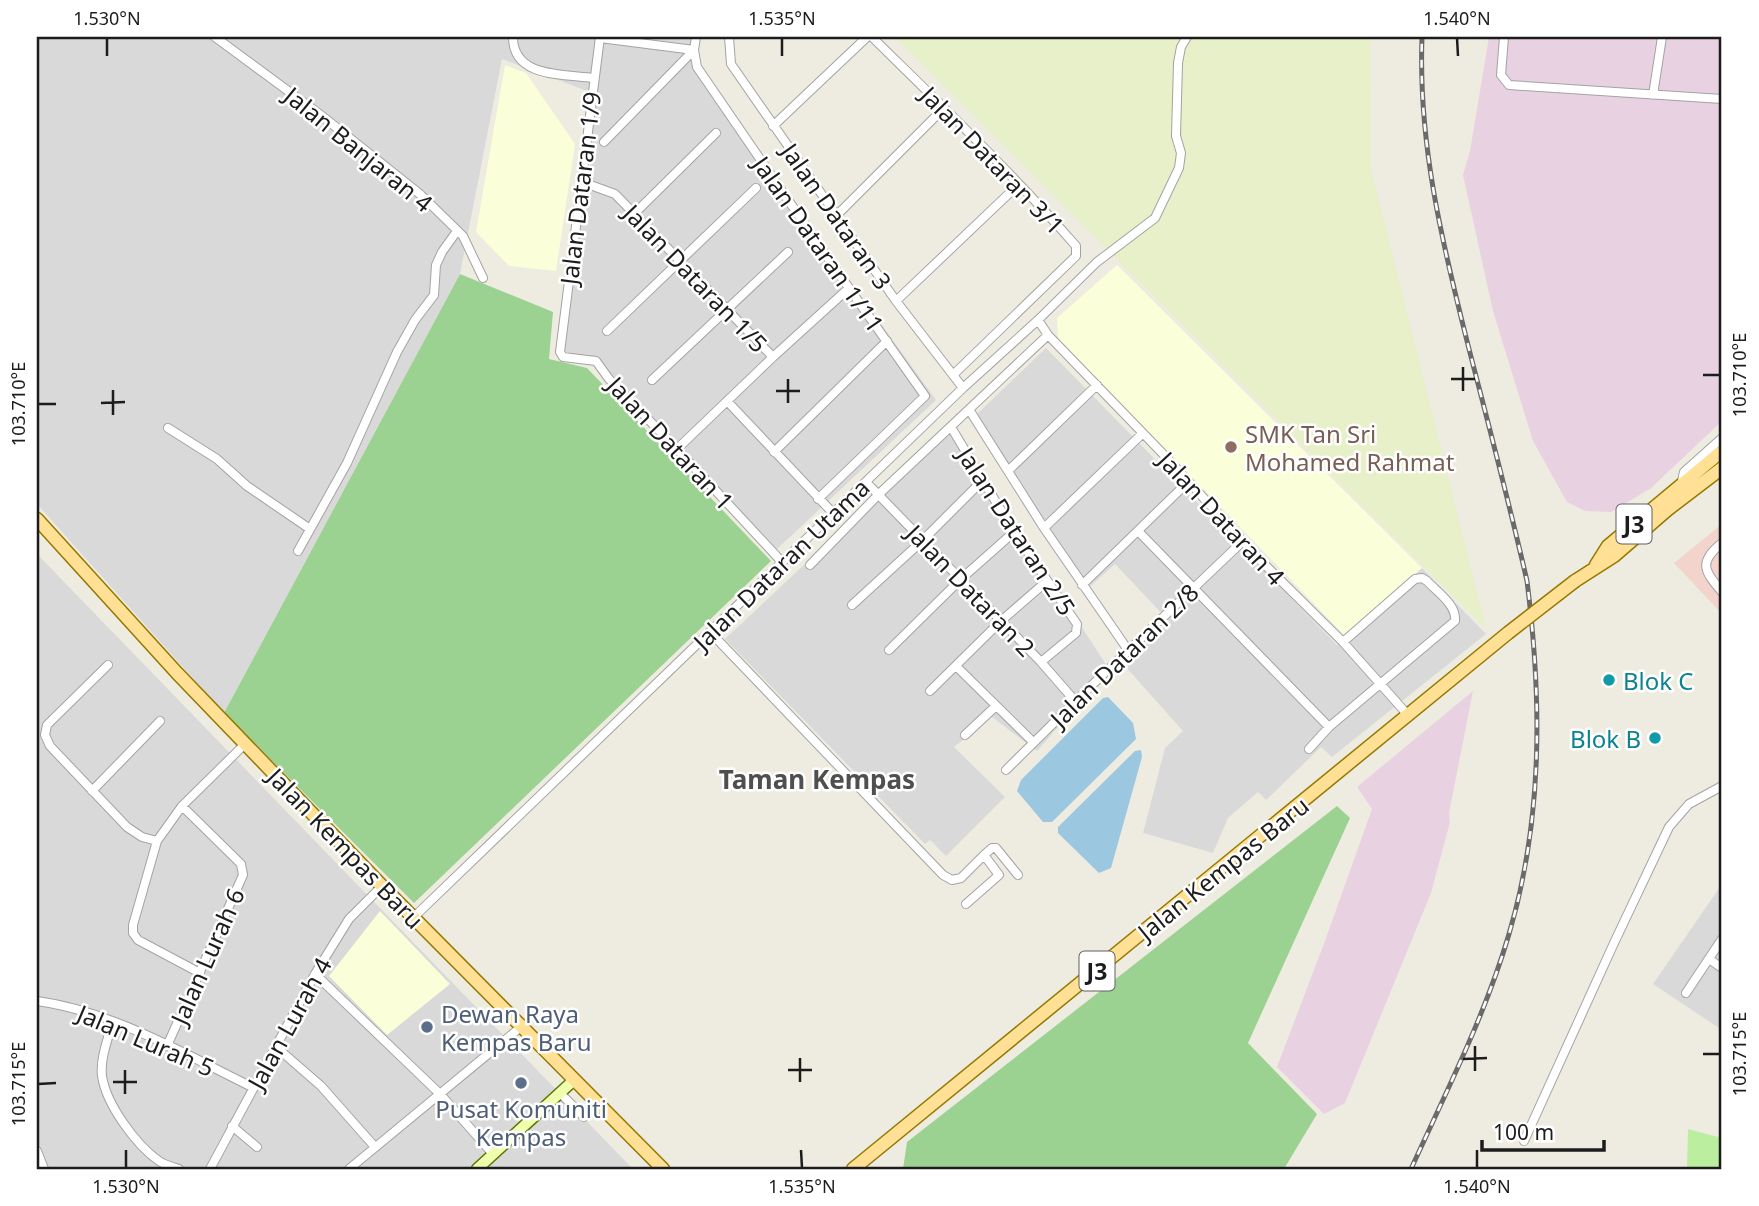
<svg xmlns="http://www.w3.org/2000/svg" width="1759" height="1206" viewBox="0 0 1759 1206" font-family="'Noto Sans',sans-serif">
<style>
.residential{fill:#dad9d9}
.commercial{fill:#f2d4cd}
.industrial{fill:#e8d1e1}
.education{fill:#faffd9}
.farmland{fill:#e7f0c9}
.grass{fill:#bceea0}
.forest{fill:#9bd291}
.water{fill:#9cc7e1}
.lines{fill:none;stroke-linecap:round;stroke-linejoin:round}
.street-casing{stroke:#a3a3a3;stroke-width:10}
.secondary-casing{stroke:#587600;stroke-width:13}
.primary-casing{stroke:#947800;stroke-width:15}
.street{stroke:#fff;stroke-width:8}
.secondary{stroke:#efffae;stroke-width:10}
.primary{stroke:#ffe095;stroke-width:12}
.rail-casing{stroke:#6a6a6a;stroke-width:5}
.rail{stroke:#fff;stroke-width:2.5;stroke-dasharray:8;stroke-linecap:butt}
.primary-bridge-casing{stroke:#947800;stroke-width:15;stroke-linecap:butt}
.primary-bridge{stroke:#ffe095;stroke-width:12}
.ticks{fill:none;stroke:#1c1c1c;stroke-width:2.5}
.education-dot{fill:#8d6e63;stroke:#fff;stroke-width:2.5}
.culture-dot{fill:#0f9aa8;stroke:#fff;stroke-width:2.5}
.service-dot{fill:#5c6f8a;stroke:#fff;stroke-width:2.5}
.labels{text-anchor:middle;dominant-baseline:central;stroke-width:5;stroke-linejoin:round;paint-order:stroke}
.shield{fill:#fff;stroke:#606060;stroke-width:2}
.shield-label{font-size:23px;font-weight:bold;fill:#1c1c1c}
.street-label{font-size:24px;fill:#1c1c1c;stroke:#fff}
.education-label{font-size:24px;fill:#785e54;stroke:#fff;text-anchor:start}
.culture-label{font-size:24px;fill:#0d838f;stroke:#fff;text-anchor:start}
.service-label{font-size:24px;fill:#4e5e75;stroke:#fff;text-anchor:start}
.neighbourhood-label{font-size:26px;font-weight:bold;fill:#4f4f4f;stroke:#fff}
.neatline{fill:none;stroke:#1c1c1c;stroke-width:2.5}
.ticks-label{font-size:18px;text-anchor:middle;fill:#1c1c1c}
</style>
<rect width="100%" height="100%" fill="#eeece0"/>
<!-- residential -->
<path class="residential" d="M37,37h659l-3,26 243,337 -160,150 -180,-189 -31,-9 22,-261 -85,-32 -42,215 -236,439 -187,-209z
M1046,348l291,297 85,-77 64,66 -154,123 -11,-10 -55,53 -8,-8 -30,26 -15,35 -70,-20 22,-85 18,-17 -58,-65 44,-45 -54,-57 -31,28 -112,-173z
M951,427l158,242 -72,82 -45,-34 -38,30 51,50 -59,59 -16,-16 -5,4 -200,-205z
M37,554l596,615h-596z
M1722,884v146l-69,-46z"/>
<!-- commercial -->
<path class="commercial" d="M1722,524v90l-48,-51z"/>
<!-- industrial -->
<path class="industrial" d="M1489,37h233v384l-71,67 -40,24 -26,-1 -18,-9 -34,-61 -40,-130 -30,-136 7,-24z
M1473,691l-24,122 1,9 -19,71 -86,210 -21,11 -47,-47 48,-126 47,-132 -15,-22z"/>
<!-- education -->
<path class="education" d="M505,65l21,8 49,71 -19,127 -47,-5 -33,-34z
M1117,265l305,303 -76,69 -288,-299 -1,-20z
M380,911l70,73 -63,51 -58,-59z"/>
<!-- farmland -->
<path class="farmland" d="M895,37h475l1,132 115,460z"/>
<!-- grass -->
<path class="grass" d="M1688,1129l34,9v31h-35z"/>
<!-- forest -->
<path class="forest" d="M460,274l93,38 -4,47 38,9 184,193 -357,342 -190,-190z
M1337,806l13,12 -102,225 69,71 -33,55h-381l4,-27z"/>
<!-- water -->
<path class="water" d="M1108,697l25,26 3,16 -84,83h-9l-26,-31 4,-11 82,-82z
M1141,750l1,7 -31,111 -12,5 -41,-40v-6l77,-76z"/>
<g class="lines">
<!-- street casing -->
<g class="street-casing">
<path id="street" d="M215,37l107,79 99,79 42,41 20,42
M513,37c0,41 50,37 81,41
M600,37l-40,315 3,5 33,4 13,18 68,70 105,113
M696,37l-2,13 3,17 133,194 95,135 -107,103
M729,37l2,27 165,237 67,87
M872,37c69,68 140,136 204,209v10l-122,118
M1504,37l-3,38 8,10 213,14
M600,38l94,12
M1653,95l9,-58
M773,126l94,-89
M604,142l90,-92
M582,182l33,12 158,163
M634,214l82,-81
M837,215l106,-106
M896,301l123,-117
M1038,320l10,15 119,123 95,104 81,80 64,72
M607,331l149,-143
M652,380l136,-128
M727,401l105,111
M970,411l74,117 84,122
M951,427l63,105 63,92 -1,9 -35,29
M168,428l49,31 30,27 63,43
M677,449l96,-92 76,-69
M774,452l113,-111
M1009,470l88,-85
M866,482l175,180 34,39
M1681,485l3,-13 38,-34
M1044,528l98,-94
M1138,531l191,196
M1722,543c-24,19 -18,28 0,49
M298,551l49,-88 50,-111 18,-32 19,-25 2,-30 6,-13 15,-21
M810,565l69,-71 169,-159
M1082,585l106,-103
M852,605l70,-64 60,-60
M711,633l232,242 9,5 9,-2 23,-23 15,20 -33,29
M889,650l72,-71 53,-47
M108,665l-61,60 -2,10 5,11 77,81 15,10 15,4
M956,666l77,76
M930,691l71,-70 46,-40
M965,735l31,-29
M1309,749l20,-22 126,-106c2,-16 -18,-29 -28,-40l-5,-3 -7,1 -72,63
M1006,770l84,-83 153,-146
M92,791l68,-70
M984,855l8,-7h4l22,27
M414,917l549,-529 75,-68 59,-58 58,-44 24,-50 2,-15 -5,-17 2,-73 3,-16 6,-10
M1709,959l13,9
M200,973l-62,-33 -5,-7v-8l24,-84 25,-35 63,-62
M315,974l125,120 53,60
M1686,993l36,-54
M37,1001c74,10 148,53 215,86
M112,1023c-4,17 -12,35 -10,53 4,28 34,69 57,85 6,4 14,6 20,8
M167,1046l76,-171 -2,-11 -59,-58
M275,1046l46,40 54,61
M560,1093l24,24
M232,1126l25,21
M1524,1141l90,-198 55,-116 20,-23 33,-18
M37,1151l7,18
M210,1169l105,-195 34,-55 33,-33
M349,1169l173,-143"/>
</g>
<!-- secondary casing -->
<g class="secondary-casing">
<path id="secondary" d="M477,1169l97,-89"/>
</g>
<!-- primary casing -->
<g class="primary-casing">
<path id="primary" d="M37,519l140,154 205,213 281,283
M1596,565l12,-19 114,-95
M1575,581l39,-25 53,-46 55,-42
M853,1169l655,-536"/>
</g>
<!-- street -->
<use href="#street" class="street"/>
<!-- secondary -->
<use href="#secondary" class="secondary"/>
<!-- primary -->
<use href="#primary" class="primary"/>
<!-- rail casing -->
<g class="rail-casing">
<path id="rail" d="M1411,1169c35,-77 74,-153 98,-235 34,-115 33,-234 18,-353 -18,-79 -39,-158 -59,-236 -26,-103 -50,-202 -46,-308"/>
</g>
<!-- rail -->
<use href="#rail" class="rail"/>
<!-- primary-bridge casing -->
<g class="primary-bridge-casing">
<path id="primary-bridge" d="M1508,633l67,-52"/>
</g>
<!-- primary-bridge -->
<use href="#primary-bridge" class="primary-bridge"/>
</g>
<!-- ticks -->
<path class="ticks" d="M107,38v18M782,38v18M1457,38l1,18M1463,367v24M1703,375h17M788,379v24M1451,379h24M113,390v25M776,391h24M101,403l24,-1M38,404h18M1475,1046v25M1703,1054h17M800,1058v24M1463,1059l24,-1M125,1070v24M788,1070h24M113,1082h24M38,1084l18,-1M126,1150v18M801,1150l1,18M1477,1150v18"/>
<!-- markers -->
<circle class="education-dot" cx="1231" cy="447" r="7"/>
<g class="culture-dot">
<circle cx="1609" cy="680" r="7"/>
<circle cx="1655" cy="738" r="7"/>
</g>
<g class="service-dot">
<circle cx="427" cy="1027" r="7"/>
<circle cx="521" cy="1083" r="7"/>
</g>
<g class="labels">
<!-- shield labels -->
<g class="shield">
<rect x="1616.5" y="504.5" width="35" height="39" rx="5"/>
<rect x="1079.5" y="951.5" width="35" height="39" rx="5"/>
</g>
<g class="shield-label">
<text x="1634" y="524">J3</text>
<text x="1097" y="971">J3</text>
</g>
<!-- street labels -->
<g class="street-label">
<text transform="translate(359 149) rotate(39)">Jalan Banjaran 4</text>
<text transform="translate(993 160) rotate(46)">Jalan Dataran 3/1</text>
<text transform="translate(580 188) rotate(-83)">Jalan Dataran 1/9</text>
<text transform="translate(837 216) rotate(55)">Jalan Dataran 3</text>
<text transform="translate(819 244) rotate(55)">Jalan Dataran 1/11</text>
<text transform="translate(696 278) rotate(46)">Jalan Dataran 1/5</text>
<text transform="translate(671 443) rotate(47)">Jalan Dataran 1</text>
<text transform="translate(1222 518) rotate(47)">Jalan Dataran 4</text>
<text transform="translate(1017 531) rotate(57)">Jalan Dataran 2/5</text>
<text transform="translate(781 564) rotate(-44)">Jalan Dataran Utama</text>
<text transform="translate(971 590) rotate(46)">Jalan Dataran 2</text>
<text transform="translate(1124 655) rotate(-44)">Jalan Dataran 2/8</text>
<text transform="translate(346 848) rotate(46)">Jalan Kempas Baru</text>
<text transform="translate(1223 868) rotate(-39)">Jalan Kempas Baru</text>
<text transform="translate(207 956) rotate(-66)">Jalan Lurah 6</text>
<text transform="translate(289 1023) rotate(-61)">Jalan Lurah 4</text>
<text transform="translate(146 1040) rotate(23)">Jalan Lurah 5</text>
</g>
<!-- education labels -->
<g class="education-label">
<text x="1245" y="433">SMK Tan Sri<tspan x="1245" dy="28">Mohamed Rahmat</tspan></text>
</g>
<!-- culture labels -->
<g class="culture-label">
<text x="1623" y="680">Blok C</text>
<text x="1641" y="738" text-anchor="end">Blok B</text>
</g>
<!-- service labels -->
<g class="service-label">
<text x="441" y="1013">Dewan Raya<tspan x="441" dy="28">Kempas Baru</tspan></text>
<text x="521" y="1108" text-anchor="middle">Pusat Komuniti<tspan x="521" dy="28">Kempas</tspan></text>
</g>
<!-- neighbourhood labels -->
<g class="neighbourhood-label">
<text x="817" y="779">Taman Kempas</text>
</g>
</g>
<!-- border -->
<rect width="1759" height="1206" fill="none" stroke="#ffffff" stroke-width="77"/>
<!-- scale -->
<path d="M1482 1140v10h122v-10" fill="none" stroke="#1c1c1c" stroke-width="3.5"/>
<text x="1493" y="1140" font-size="21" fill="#1c1c1c" stroke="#ffffff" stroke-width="5" paint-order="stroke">100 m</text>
<rect x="38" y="38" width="1682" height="1130" class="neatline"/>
<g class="ticks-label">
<text x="107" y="25">1.530°N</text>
<text x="782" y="25">1.535°N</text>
<text x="1457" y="25">1.540°N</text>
<text transform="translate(1740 375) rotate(-90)" y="6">103.710°E</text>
<text transform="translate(19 404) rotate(-90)" y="6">103.710°E</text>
<text transform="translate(1740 1054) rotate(-90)" y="6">103.715°E</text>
<text transform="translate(19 1084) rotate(-90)" y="6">103.715°E</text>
<text x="126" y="1193">1.530°N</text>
<text x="802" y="1193">1.535°N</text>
<text x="1477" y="1193">1.540°N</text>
</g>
</svg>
